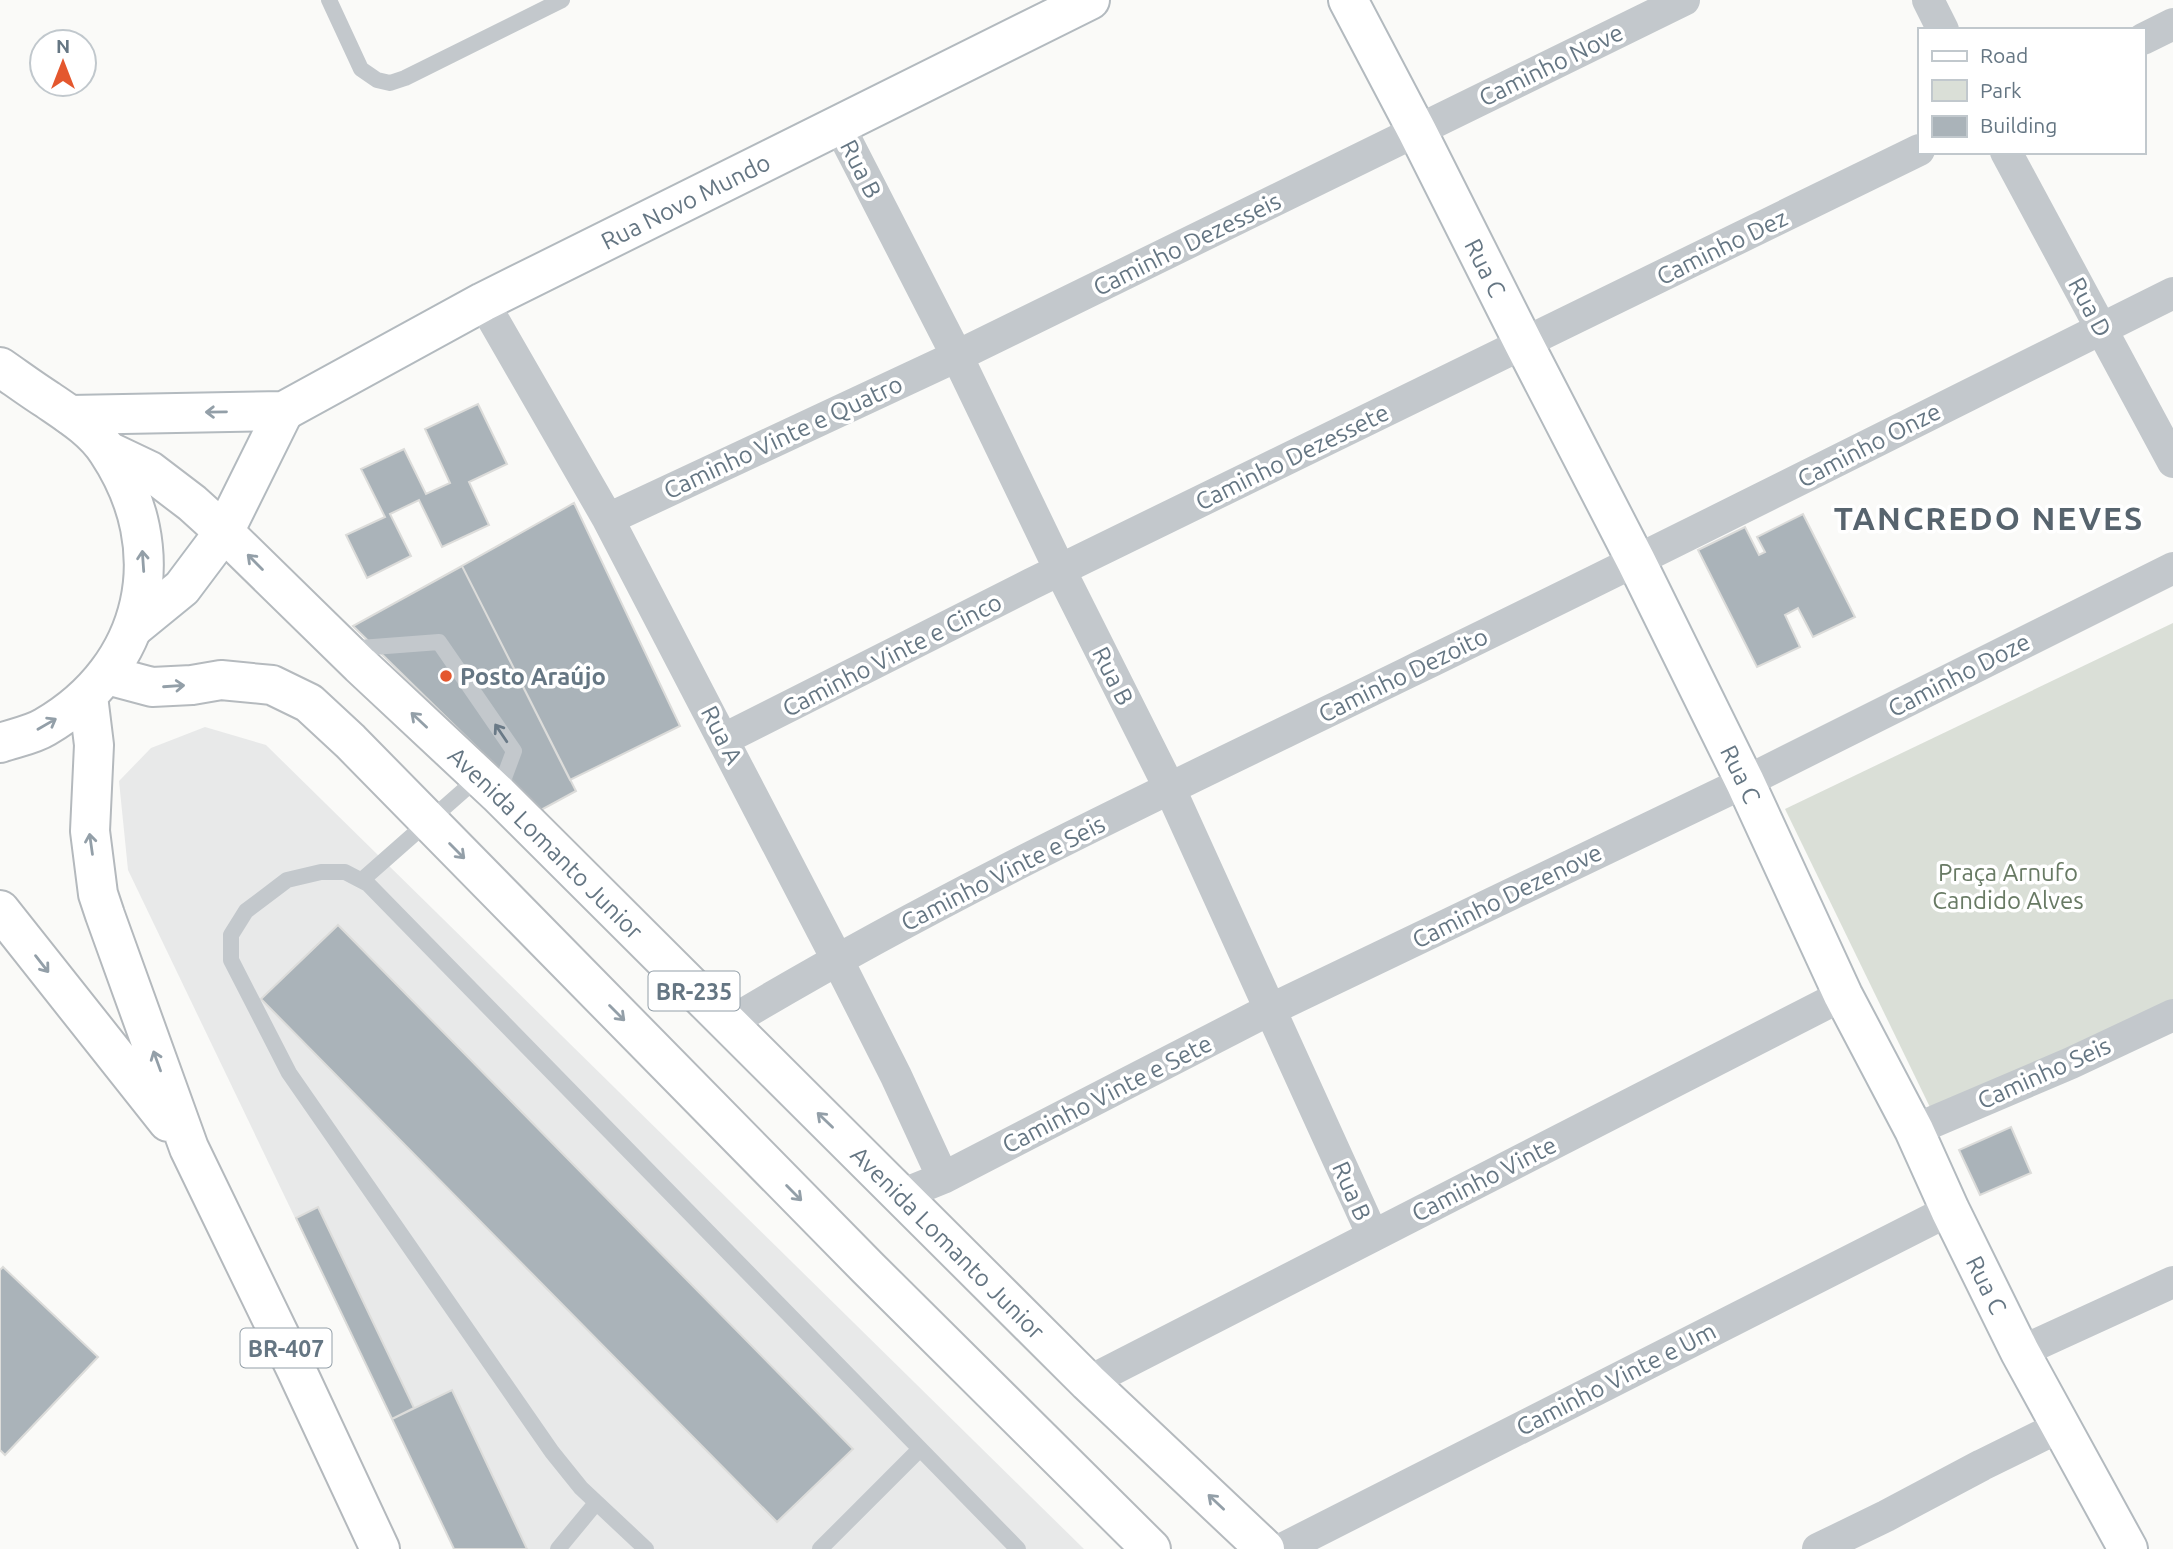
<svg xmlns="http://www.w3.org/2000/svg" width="2173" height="1549" viewBox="0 0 2173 1549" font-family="Ubuntu,sans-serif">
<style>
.built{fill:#e8e9e9}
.green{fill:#dadfd7}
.building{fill:#aab3b9;stroke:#dcdcda;stroke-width:2}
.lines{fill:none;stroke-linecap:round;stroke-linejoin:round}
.secondary-casing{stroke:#b3babf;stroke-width:42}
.primary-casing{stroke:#b5babe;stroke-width:42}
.highway-casing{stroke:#b4b9bd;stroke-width:42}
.lane{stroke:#c3c8cc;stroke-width:16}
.street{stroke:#c3c8cc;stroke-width:32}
.secondary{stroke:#fff;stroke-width:38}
.primary{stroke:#fff;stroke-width:38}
.highway{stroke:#fff;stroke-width:38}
.oneway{stroke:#939fa8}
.oneway2{stroke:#6a7a87}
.poi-dot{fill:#e4572e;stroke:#fff;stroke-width:2.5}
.labels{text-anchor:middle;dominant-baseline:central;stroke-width:7;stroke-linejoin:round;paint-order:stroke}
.shield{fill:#fff;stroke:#939fa8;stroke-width:2}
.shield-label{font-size:23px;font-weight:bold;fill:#657683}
.street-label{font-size:24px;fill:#657683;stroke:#fff}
.poi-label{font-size:24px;font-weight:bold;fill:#657683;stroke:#fff;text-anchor:start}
.park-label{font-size:24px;fill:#687a64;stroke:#fff}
.district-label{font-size:32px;font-weight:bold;letter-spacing:2px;fill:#57646e;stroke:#fff}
</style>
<rect width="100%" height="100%" fill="#fafaf8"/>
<!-- built -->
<path class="built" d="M205,727l61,18 818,804h-630l-326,-679 -9,-89 32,-33z"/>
<!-- green -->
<path class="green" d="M2173,623v402l-230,109 -158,-325z"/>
<!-- building -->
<path class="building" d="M478,404l29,60 -38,18 20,43 -47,22 -23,-47 -29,14 21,42 -44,22 -21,-43 39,-18 -24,-48 43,-20 22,45 24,-11 -25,-54z
M574,503l106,223 -110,54 -108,-214z
M1803,514l52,103 -42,20 -15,-29 -13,7 15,32 -43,20 -59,-117 47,-23 14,28 6,-3 -8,-15z
M462,566l114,225 -35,19 -188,-184z
M338,925l515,524 -76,73 -516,-523z
M2011,1127l20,46 -51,22 -21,-45z
M318,1207l96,201 -22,11 -96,-201z
M3,1267l95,90 -93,98 -5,-5v-180z
M452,1390l75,159h-73l-62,-130z"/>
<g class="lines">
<!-- secondary casing -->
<g class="secondary-casing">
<g id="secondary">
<path id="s1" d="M1348,0l69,131 107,213 112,217 109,221 98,213 71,135 36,80 70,142 108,197"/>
<path id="s2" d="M70,415l214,-4 199,-109 607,-302"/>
<path d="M133,628l49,-40 42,-56 60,-121"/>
</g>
</g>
<!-- primary casing -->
<g class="primary-casing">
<g id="primary">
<path id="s3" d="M108,451l42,20 42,32 32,29 136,133 138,129 590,588 177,167"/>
<path d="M107,675l45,12 40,-2 29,-5 51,5 37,18 41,38 518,527 283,281"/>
</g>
</g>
<!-- highway casing -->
<g class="highway-casing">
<path id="highway" d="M0,367c16,11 32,23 48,33 22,15 46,30 60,52 65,98 40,215 -63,275 -13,8 -31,11 -45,16
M88,696l6,49 -4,86 8,63 7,21 84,233 107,221 84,180
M0,910l168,212"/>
</g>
<!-- lane -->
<path class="lane" d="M329,0l32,69 16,11 13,3 15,-5 157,-78
M347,649l92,-7 75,109 -16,43
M362,880l118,-104
M558,1549l38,-46
M646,1549l-65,-61 -29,-36 -263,-379 -58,-113v-25l15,-24 41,-31 34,-8h24l23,12 650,665
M820,1549l100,-100"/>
<!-- street -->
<path class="street" d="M1928,0l15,30
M2143,39l30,-15
M838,124l119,232 103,214 110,219 203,447
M2006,152l167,310
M483,302l125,217 229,440 59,117 47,102
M608,519l349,-163 727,-356
M724,739l307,-155 888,-434
M727,1024c218,-132 451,-239 680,-351 256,-124 511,-253 766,-380
M1914,1130l157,-67 102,-48
M901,1195l42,-17 318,-164 484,-232 428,-214
M2020,1352l153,-70
M1088,1382l755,-387
M1282,1549l668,-339
M1818,1549l68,-33 96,-51 79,-39"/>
<!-- secondary -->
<use href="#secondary" class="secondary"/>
<!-- primary -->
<use href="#primary" class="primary"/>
<!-- highway -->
<use href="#highway" class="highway"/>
</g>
<!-- one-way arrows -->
<defs><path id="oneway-shaft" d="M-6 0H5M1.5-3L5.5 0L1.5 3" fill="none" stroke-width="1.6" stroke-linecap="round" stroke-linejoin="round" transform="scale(1.75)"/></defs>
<g class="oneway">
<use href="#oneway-shaft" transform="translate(216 412) rotate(179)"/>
<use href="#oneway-shaft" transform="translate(143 561) rotate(-94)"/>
<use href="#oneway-shaft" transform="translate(255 562) rotate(-135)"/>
<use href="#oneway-shaft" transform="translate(174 686) rotate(-4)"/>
<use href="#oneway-shaft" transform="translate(419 720) rotate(-137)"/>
<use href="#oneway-shaft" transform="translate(47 724) rotate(-30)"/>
<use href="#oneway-shaft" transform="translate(91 844) rotate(-98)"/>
<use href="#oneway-shaft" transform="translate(457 851) rotate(45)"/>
<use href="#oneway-shaft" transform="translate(42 964) rotate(52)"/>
<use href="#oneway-shaft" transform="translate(617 1013) rotate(45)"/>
<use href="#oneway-shaft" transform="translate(157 1061) rotate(-110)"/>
<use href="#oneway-shaft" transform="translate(825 1120) rotate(-136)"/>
<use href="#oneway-shaft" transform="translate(794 1193) rotate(45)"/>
<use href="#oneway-shaft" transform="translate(1216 1502) rotate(-137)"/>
</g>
<use class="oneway2" href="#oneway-shaft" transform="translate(501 733) rotate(-124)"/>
<!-- markers -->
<circle class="poi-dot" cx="446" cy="676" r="7"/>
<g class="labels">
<!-- shield labels -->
<g class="shield">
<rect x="648.5" y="971.5" width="91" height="39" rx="5"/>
<rect x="240.5" y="1328.5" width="91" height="39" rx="5"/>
</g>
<g class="shield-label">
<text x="694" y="991">BR-235</text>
<text x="286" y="1348">BR-407</text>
</g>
<!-- street labels -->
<g class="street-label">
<text transform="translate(1551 65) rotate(-26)">Caminho Nove</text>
<text transform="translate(861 169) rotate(63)">Rua B</text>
<text stroke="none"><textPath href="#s2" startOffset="667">Rua Novo Mundo</textPath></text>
<text transform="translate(1187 244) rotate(-26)">Caminho Dezesseis</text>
<text transform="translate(1722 247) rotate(-26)">Caminho Dez</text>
<text stroke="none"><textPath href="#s1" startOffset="301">Rua C</textPath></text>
<text transform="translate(2090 307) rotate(62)">Rua D</text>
<text transform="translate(783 437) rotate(-25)">Caminho Vinte e Quatro</text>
<text transform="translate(1869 445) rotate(-27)">Caminho Onze</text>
<text transform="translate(1292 457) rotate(-26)">Caminho Dezessete</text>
<text transform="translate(892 655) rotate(-27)">Caminho Vinte e Cinco</text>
<text transform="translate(1403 675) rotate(-26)">Caminho Dezoito</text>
<text transform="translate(1959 675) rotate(-27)">Caminho Doze</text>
<text transform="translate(1113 676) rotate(63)">Rua B</text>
<text transform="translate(722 735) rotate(63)">Rua A</text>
<text stroke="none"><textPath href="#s1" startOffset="868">Rua C</textPath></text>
<text stroke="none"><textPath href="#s3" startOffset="590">Avenida Lomanto Junior</textPath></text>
<text transform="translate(1003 873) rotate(-27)">Caminho Vinte e Seis</text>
<text transform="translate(1507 896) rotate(-26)">Caminho Dezenove</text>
<text transform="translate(2044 1073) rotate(-24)">Caminho Seis</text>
<text transform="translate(1107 1094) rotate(-27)">Caminho Vinte e Sete</text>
<text transform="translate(1484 1179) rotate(-27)">Caminho Vinte</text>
<text transform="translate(1352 1191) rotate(66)">Rua B</text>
<text stroke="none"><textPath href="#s3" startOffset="1157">Avenida Lomanto Junior</textPath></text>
<text stroke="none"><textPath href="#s1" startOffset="1435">Rua C</textPath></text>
<text transform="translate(1616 1379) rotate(-27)">Caminho Vinte e Um</text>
</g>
<!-- poi labels -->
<g class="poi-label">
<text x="460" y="676">Posto Araújo</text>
</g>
<!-- park labels -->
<g class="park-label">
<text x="2008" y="872">Praça Arnufo<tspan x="2008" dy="28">Candido Alves</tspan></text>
</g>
<!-- district labels -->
<g class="district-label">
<text x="1989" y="518">TANCREDO NEVES</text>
</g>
</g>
<!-- legend -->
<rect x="1918" y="28" width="228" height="126" fill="#ffffff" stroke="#c1c8cd" stroke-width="2"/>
<rect x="1932" y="51" width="35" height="10" fill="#ffffff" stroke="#c1c8cd" stroke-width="2"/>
<text x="1980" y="63" font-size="21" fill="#657683">Road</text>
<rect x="1932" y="80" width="35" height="21" fill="#dadfd7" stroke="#c1c8cd" stroke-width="2"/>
<text x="1980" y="98" font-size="21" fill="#657683">Park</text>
<rect x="1932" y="116" width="35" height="21" fill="#aab3b9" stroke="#c1c8cd" stroke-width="2"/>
<text x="1980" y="133" font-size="21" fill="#657683">Building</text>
<!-- north arrow -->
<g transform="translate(63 63)"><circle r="33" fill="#ffffff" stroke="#c1c8cd" stroke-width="2"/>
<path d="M0-5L12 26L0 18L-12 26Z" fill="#e4572e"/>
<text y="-10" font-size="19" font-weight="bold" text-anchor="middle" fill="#657683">N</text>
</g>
</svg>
